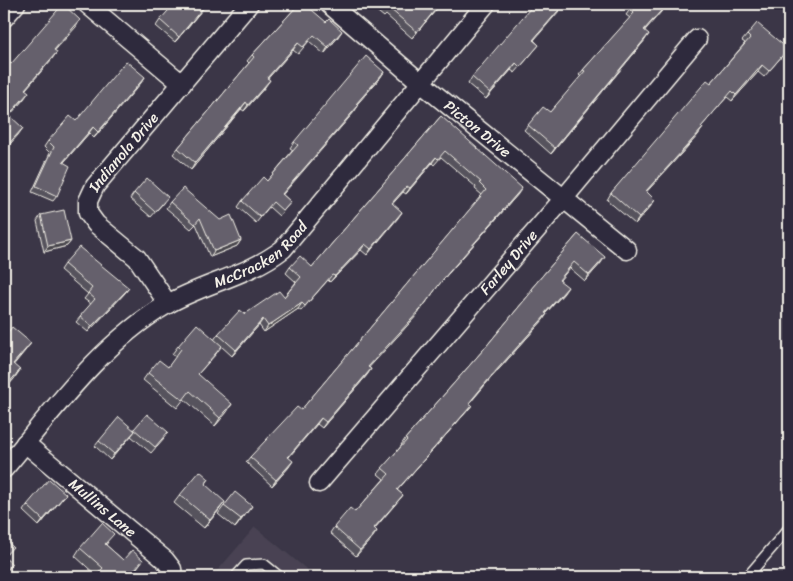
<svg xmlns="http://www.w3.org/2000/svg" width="793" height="581" viewBox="0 0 793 581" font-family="Sriracha,sans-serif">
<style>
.built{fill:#484352}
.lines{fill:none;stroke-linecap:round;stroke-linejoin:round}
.service-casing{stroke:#f4f1e8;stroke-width:12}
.minor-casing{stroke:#f4f1e8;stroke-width:21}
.service{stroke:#2f2a3d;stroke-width:9}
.minor{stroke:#2f2a3d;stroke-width:18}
.wall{fill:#57535d;stroke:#f4f1e8}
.shaded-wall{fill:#47444c;stroke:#f4f1e8}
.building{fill:#65616c;stroke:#f4f1e8}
.labels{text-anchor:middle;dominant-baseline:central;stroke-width:4;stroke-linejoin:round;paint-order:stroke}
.street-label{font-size:15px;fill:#f4f1e8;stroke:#2f2a3d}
</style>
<rect width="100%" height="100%" fill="#3b3647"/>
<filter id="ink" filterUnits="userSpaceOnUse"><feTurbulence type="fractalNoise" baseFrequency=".02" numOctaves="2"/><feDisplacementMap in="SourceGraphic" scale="10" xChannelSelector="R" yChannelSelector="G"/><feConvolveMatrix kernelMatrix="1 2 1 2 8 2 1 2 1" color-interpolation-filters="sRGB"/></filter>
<g filter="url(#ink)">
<!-- built -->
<path class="built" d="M255,527l61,50h-104z"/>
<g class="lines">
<!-- service casing -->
<g class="service-casing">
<path id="service" d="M235,577l11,-12 18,-1 16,13
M747,577l42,-49"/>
</g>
<!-- minor casing -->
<g class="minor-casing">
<g id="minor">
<path d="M87,4l95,80"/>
<path id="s1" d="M329,4l92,79 206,167"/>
<path d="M4,18l12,-14"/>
<path id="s2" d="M168,304l-31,-46 -41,-34 -8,-11v-12l7,-15 154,-182"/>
<path id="s3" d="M25,443l140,117 7,9 1,8"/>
<path id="s4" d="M4,469c49,-58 96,-125 162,-164 38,-22 82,-29 117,-56l203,-245"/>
<path id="s5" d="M319,483l245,-285 133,-159"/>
</g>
</g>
<!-- service -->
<use href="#service" class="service"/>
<!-- minor -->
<use href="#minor" class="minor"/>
</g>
<!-- wall -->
<path class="wall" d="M207,4l-32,38 -19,-16 4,-6z
M299,4l39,33 -14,17 -15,-13 -11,13 -5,-4 -25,28 -3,9 -21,24 -3,-2 -50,61 -18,-16 5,-6 71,-85 -2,-2 5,-6z
M368,4h41l4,3 3,-3h25l-29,34 -26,-23 -2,2z
M634,4l11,26v10l-94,114 -27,-24 4,-5 22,-13 31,-35 -2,-2 4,-5 47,-52 -4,-3z
M747,35l36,20 -19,22 -6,-5 -26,29 -5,-4 -26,30 -3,8 -52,57 5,14 -16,18 -28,-24 4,-7 100,-110 34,-40 -3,-2z
M534,40l5,5 -5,6 -19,22 -4,-3 -25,29 -18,-15 4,-7z
M384,72l-4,6 -24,27 2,1 -4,6 -72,82 9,8 -12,14 -10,-9 -13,16 -18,-16 4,-6 25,-20 26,-31 -3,-2 4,-6z
M145,77l-51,61 -5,-5 -26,30 -6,33 -4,5 -21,-9 18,-39 -6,-6 4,-6 28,-20z
M441,116l77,78 -78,89 -23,32 -48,52 2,2 -4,6 -45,53 -5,-4 -29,33 1,10 -17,19 -26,-24 4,-5 51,-47 181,-215 -7,-6 1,-2 -35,-30 -7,8 -2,-2 -26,31 -3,-2 -11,12 10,8 -35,43 -6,-5 -31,32 -2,-2 -27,31 -3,-2 -34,23 -5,-7 -27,31 -11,-10 -5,8 -18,20 29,38 -12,14 -31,-27 -7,9 -34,-28 5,-7 20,-6 8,-10 -4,-3 6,-8 36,-6 4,-6 27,-20 39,-17 12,-15 -10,-9 4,-6h22z
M134,193l30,9 -13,15 -21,-18z
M170,202l71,38 -4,6 -27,11 -14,-33 -5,5 -25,-21z
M41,215l30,26 -4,5 -23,6 -7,-31z
M578,234l23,29 -16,18 -15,-13 -10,12 4,13 -18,20 -3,7 -53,59 -20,24 2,2 -4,5 -71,80 6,5 -29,33 3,3 -21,25 -26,-23 4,-6 21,-15 29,-33 -6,-5 24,-29h-1l4,-6 79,-90 44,-53 -1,-1 4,-6z
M64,264l61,29 -37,39 -12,-10 15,-18 -7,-5 4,-5 -28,-24z
M4,337l27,6 -18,22 1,14 -10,11z
M134,429l30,9 -13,15 -20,-17 -21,24 -15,-14 4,-5z
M209,479l-4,6 14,25 -15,18 -30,-25 6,-8z
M66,494l-27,32 -16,-15 4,-6z
M224,506l22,8 -11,14 -17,-14z
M108,542l-2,3 17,15h20l-6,8 -40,8 -22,-20 5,-8z"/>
<!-- shaded-wall -->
<path class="shaded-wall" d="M206,4h1l-32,38 4,-5z
M440,4h1l-29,34 5,-6z
M564,4h1l-36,42 4,-6z
M667,4h1l-28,32 4,-6z
M80,20l-4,7 -27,30 5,-7z
M342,31l-4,6 -14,17 4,-7z
M649,34l-4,6 -94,114 4,-6z
M298,43l-5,7 -30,34 4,-6z
M57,52l-5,7 -32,37 5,-7z
M516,63l-5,7 -25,29 4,-6z
M762,65l-4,7 -26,29 4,-6z
M384,72l-4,6 -28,32 4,-6z
M145,77l-4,6 -47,55 4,-6z
M270,80l-5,7 -21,24 4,-6z
M29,92l-5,7 -20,23 5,-7z
M246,102l-5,7 -50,61 4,-7z
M358,106l-4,6 -76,88 4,-6z
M93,127l-4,6 -30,35 4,-6z
M23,128l-5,7 -14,16v-2z
M703,128l-5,7 -57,63 5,-7z
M436,157l-4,6 -26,31 4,-6z
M407,186l-4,6 -15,17 4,-6z
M522,188l-4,6 -78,89 -23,32 -53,58 4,-6 76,-89z
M655,200l-4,6 -16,18 4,-6z
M402,212l-4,6 -31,37 4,-6z
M241,240l-4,6 -27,11 4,-6z
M71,241l-4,5 -23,6 4,-6z
M365,244l-4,6 -31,32 5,-6z
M605,257l-4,6 -16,18 4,-6z
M568,287l-4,6 -23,25 4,-5z
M129,288l-4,5 -37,39 4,-6z
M302,303l-4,6 -34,23 4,-6z
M547,314l-4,6 -53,59 -25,29 29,-35z
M263,319l-4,6 -27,31 4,-6z
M31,343l-6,8 -18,22 6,-9z
M371,369l-4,6 -45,53 4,-6z
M20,370l-6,9 -10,11 3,-5z
M232,404l-5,8 -12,14 5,-8z
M472,405l-4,5 -75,85 4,-5z
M321,418l-4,6 -33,39 4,-6z
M135,431l-4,5 -21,24 4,-6z
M293,461l-4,6 -17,19 4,-6z
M66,494l-4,5 -23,27 4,-6z
M403,495l-4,5 -29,34 4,-6z
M225,502l-6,8 -15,18 6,-8z
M252,506l-6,8 -11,14 6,-9z
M377,531l-4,6 -17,19 4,-6z"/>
<!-- building -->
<path class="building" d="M63,4l17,16 -26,30 3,2 -32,37 4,3 -20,23 14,13 -19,21v-91l7,6z
M174,4h32l-27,33 -19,-17z
M299,4h6l21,18 3,-3 13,12 -14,16 -14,-12 -11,12 -5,-4 -31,35 3,2 -22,25 -2,-3 -51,61 -17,-15 76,-91 -2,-2z
M380,4h29l4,3 3,-3h24l-23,28 -27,-23 -1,2z
M534,4h30l-31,36 6,5 -19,22 -4,-4 -26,30 -18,-16z
M634,4h33l-23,26 5,4 -94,114 -27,-23 15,-18 7,5 35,-41 -2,-1 51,-57 -4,-4z
M757,23l31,26 -19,22 -7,-6 -26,30 -4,-4 -31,36 2,1 -57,63 9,9 -16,18 -28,-25 96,-113 4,3 39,-45 -3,-3z
M366,56l18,16 -28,32 2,2 -76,88 9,8 -8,9 -10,-9 -13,15 -18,-16 21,-24 4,4 31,-36 -4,-3z
M126,61l19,16 -47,55 -5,-5 -30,35 7,4 -13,30 -21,-10 18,-39 -6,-6 22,-25 6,5z
M441,116l81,72 -78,90 -23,31 -53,58 3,2 -45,53 -5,-4 -33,39 5,4 -17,19 -26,-23 47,-50 4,3 185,-220 -7,-7 2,-1 -36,-31 -7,8 -2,-2 -26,31 -3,-2 -15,17 10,9 -31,37 -6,-5 -30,32 -3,-1 -27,31 -3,-3 -34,23 -5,-7 -27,31 -18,-16 22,-24 5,4 34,-23 5,6 17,-20 -11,-10 10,-11 12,11z
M147,178l21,19 -13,15 -21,-19z
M183,188l37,32 11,-5 10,25 -27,11 -14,-33 -5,6 -25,-22z
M64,210l7,31 -23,5 -7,-31z
M578,234l27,23 -16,18 -15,-13 -15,18 9,7 -23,26 2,1 -53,59 -25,30 3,2 -75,85 6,5 -29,33 3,3 -17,19 -26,-23 16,-19 5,4 34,-38 -7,-6 25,-28 -2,-1 79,-90 49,-59 -2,-1z
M79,247l50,41 -37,38 -12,-10 15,-17 -7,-6 4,-5 -28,-24z
M197,324l25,22 -24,28 34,30 -12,14 -30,-27 -7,9 -35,-27 11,-13 9,7 13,-18 -3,-3z
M12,327l19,16 -18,21 7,6 -13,15 -3,-3v-45z
M147,414l21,18 -13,15 -21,-18z
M119,417l16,14 -21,23 -15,-13z
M200,471l9,8 -4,5 20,18 -15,18 -30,-25z
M49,479l17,15 -23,26 -16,-15z
M235,492l17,14 -11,13 -17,-13z
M102,523l12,11 -9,10 18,16 9,-10 11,10 -15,17h-33l8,-9 -23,-20z
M4,539l9,8 -9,10 8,7 -8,10z"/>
</g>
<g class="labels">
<!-- street labels -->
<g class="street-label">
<text stroke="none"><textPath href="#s1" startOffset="194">Picton Drive</textPath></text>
<text stroke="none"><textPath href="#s2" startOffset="195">Indianola Drive</textPath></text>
<text stroke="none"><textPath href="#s4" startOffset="340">McCracken Road</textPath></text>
<text stroke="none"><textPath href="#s5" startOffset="291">Farley Drive</textPath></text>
<text stroke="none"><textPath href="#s3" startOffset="101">Mullins Lane</textPath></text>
</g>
</g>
<!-- margin -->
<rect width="793" height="581" fill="none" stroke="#2f2a3d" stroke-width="20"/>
<rect x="10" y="10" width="773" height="561" fill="none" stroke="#f4f1e8" stroke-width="2" filter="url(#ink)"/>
</svg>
